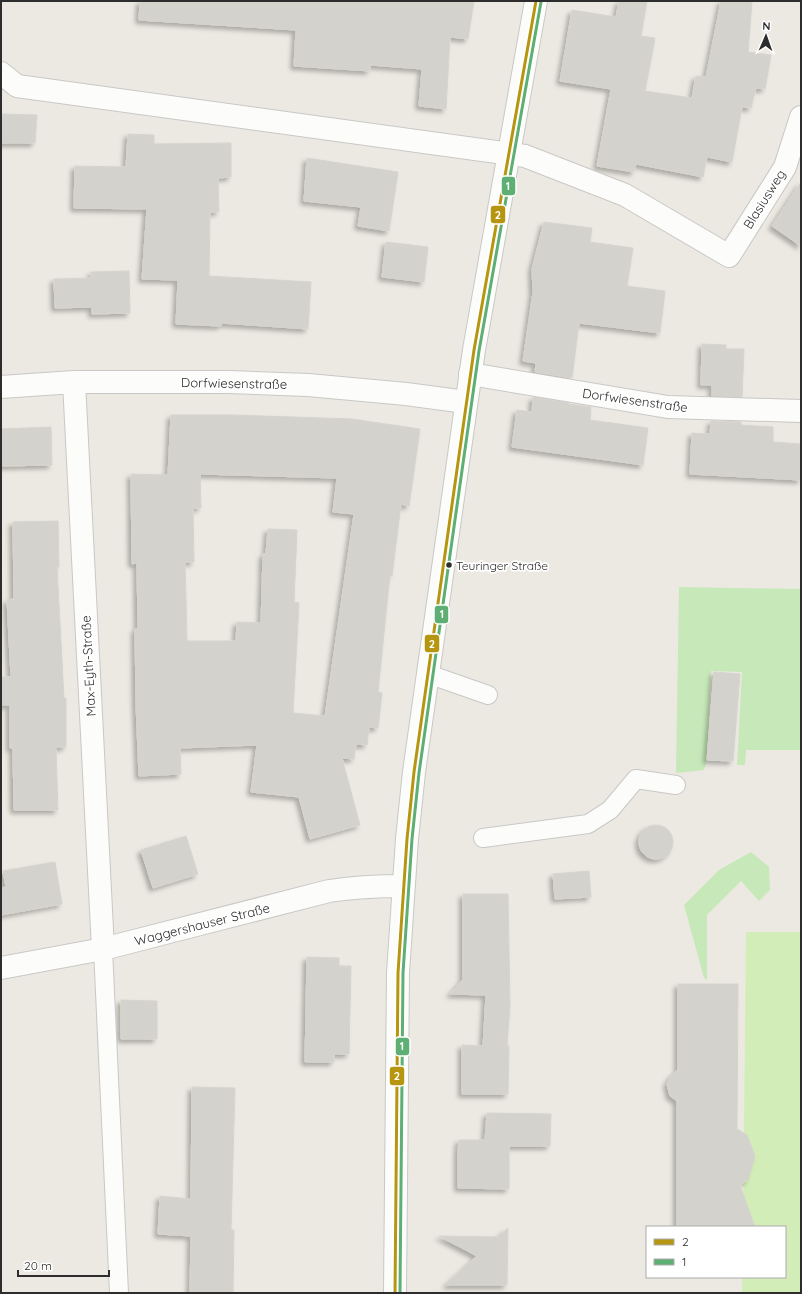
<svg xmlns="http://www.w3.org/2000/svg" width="802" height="1294" viewBox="0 0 802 1294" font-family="Quicksand,sans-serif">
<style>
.green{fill:#c7e8b9}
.pitch{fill:#d2edb7}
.building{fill:#d4d2cd;stroke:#d7d4ce;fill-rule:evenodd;filter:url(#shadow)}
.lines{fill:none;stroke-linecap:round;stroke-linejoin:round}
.service-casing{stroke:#c9c8c7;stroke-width:20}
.minor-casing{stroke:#c9c8c7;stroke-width:24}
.tertiary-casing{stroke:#c9c8c7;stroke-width:24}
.service{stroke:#fcfcfb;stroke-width:18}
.minor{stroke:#fcfcfb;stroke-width:22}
.tertiary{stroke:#fcfcfb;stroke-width:22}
.bus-1-casing{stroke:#fff;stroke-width:6}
.bus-2-casing{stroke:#fff;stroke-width:6}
.bus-1{stroke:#b69610;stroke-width:3}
.bus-2{stroke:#5eaf73;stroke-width:3}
.bus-dot{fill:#2d2d2d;stroke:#fff;stroke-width:1.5}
.labels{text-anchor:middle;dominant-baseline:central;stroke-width:3.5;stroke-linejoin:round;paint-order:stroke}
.bus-label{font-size:12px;fill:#2d2d2d;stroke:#fff;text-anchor:start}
.street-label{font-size:13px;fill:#2d2d2d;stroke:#fff}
.line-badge{stroke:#fff;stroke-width:1.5}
.badge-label{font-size:11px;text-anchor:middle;font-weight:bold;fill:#fff}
</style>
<defs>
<filter id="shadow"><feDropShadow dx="-3.5" dy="3.5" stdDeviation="2" flood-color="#0004"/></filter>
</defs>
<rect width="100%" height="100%" fill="#ece9e2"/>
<!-- green -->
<path class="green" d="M679,587l122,2v161h-55l-1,15h-8l5,-93 -31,-1 -4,88 -3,11 -28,3z
M751,852l18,15 1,23 -11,11 -18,-20 -34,34v65l-3,-2 -20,-73 35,-35z"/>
<!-- pitch -->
<path class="pitch" d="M746,932h55v361h-59v-16h43v-50h-42z"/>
<!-- building -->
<path class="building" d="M140,1h334l-6,38 -18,-2 -4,72 -27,-3 3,-37 -52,-4v6l-76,-5 2,-36 -157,-10z
M619,1h28l-6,35 14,2 -10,53 47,7 4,-22 10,1 15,-76h31l-4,51 23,3 -6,34 -9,-1 -5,20 -9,-1 -10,55 -25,-5 -4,20 -67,-13 -2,8 -37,-6 14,-77 -51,-8 12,-71 44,7z
M1,114l36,1 -2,28h-34z
M128,134l26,1v9l77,-1v34l-13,1 1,34h-9l-1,64 102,6 -3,47 -87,-6v3l-45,-2 2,-44 -36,-1 5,-70 -73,-1 1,-42 51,1z
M307,158l91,14 -9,59 -31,-5 3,-19 -57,-6z
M801,182v64l-29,-20z
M544,222l48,6 -2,14 43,6 -6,38 38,5 -5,42 -81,-10 -7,55 -37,-6 1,-9 -13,-2 10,-69 -1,-23z
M386,242l42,5 -4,35 -42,-5z
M129,271l1,42 -38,1v-7l-37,1 -1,-29 37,-1v-6z
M702,344l24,1v4h18l-2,48 -30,-1v-11h-11z
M533,397l36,6 -1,1 23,3 -1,13 58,8 -5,37 -131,-18 5,-37 15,2z
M171,415h62l119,4 68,10 -11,77 -8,-2 -9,72 -2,-1 -12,117 4,1 -4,35 -9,-1 -2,18 -11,-1 -2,15 -12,-1 18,67 -50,14 -11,-42 -48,-5 6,-47 -77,3 1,26 -42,2 -3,-72 -1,-75h3l-1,-66 -5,1 -1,-90 37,1zM200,474l137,4 -4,34 21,2 -29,202 -32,-3 6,-110 -5,-1 3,-72 -29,-1 -2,25h-3l-2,69 -24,-1 -1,19h-49l-2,-79h9l-1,-54h8z
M711,421l30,1v3l32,2v15l28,2v36l-111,-6 2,-41 18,1z
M51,427l1,38 -51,1v-37z
M58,521l1,46h-2l7,131h2v49h-10l2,63h-44l-1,-62h-3v-43h-9v-28h10l-4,-77 7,-1 -1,-77z
M714,672l26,2 -7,87 -26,-1z
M639 842a17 17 0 1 1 34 0a17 17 0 1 1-34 0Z
M186,836l12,38 -45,14 -12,-38z
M55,862l7,42 -61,11v-27l5,-1 -3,-16z
M589,871l2,26 -36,2 -2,-25z
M463,894h45l2,112 -3,40h2l-1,48h-46v-49l21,1 3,-51 -36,-1 13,-15z
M307,957l32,1v8h12l-2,88h-15v8h-29z
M678,984h60l-1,145 10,6 8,21 -7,24 -8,5 15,42h-78v-126l-7,-5 -3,-12 4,-8 7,-6z
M121,1000l36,1v38h-36z
M192,1087l43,1 -4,142h3l-1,63h-43l1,-57 -33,-2 2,-38 31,3z
M487,1113l64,1 -1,32h-41v43l-51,-1v-37l1,-11h26z
M508,1228l-1,57h-61l31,-29 -38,-20 59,1z"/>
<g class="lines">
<!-- service casing -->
<g class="service-casing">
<path id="service" d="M428,674l60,21
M483,838l105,-14 22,-14 26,-31 40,6
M103,949l16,344"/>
</g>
<!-- minor casing -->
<g class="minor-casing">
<path id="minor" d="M1,73l16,13 508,70 100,39 104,61 56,-89 16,-50
M470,374l198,33 133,4
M74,382l29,567
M1,387l73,-5h155l79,3 98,9 60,8"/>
</g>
<!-- tertiary casing -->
<g class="tertiary-casing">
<path id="tertiary" d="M1,968l102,-19 226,-58c25,-4 49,-5 75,-5
M395,1293l3,-320 9,-134 7,-67 60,-422 62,-349"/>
</g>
<!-- service -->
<use href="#service" class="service"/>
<!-- minor -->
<use href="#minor" class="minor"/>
<!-- tertiary -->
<use href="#tertiary" class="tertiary"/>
<!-- bus-1 casing -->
<g class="bus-1-casing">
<path id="bus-1" d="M395,1293l3,-320 9,-134 7,-67 60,-422 62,-349"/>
</g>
<!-- bus-2 casing -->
<g class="bus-2-casing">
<path id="bus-2" d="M400,1293l3,-320 9,-134 7,-66 60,-422 62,-349"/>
</g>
<!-- bus-1 -->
<use href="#bus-1" class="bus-1"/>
<!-- bus-2 -->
<use href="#bus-2" class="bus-2"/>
</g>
<!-- markers -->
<circle class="bus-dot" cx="449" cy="565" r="3.5"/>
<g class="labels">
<!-- bus labels -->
<g class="bus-label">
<text x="456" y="565">Teuringer Straße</text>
</g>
<!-- street labels -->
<g class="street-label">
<text transform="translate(764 199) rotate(-58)">Blasiusweg</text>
<text transform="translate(234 383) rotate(1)">Dorfwiesenstraße</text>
<text transform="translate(635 400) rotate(8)">Dorfwiesenstraße</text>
<text transform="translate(88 666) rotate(-93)">Max-Eyth-Straße</text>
<text transform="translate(202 924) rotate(-14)">Waggershauser Straße</text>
</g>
</g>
<g class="line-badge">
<rect x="501" y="176" width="15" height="20" rx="4" fill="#5eaf73"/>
<rect x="490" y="205" width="16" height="19" rx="4" fill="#b69610"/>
<rect x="434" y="605" width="15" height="19" rx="4" fill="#5eaf73"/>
<rect x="424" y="634" width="16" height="19" rx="4" fill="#b69610"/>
<rect x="395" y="1037" width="15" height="19" rx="4" fill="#5eaf73"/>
<rect x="389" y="1066" width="16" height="20" rx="4" fill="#b69610"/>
</g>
<g class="badge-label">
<text x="508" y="190">1</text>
<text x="498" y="219">2</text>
<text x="442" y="618">1</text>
<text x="432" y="648">2</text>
<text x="402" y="1050">1</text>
<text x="397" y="1080">2</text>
</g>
<!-- border -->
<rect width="802" height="1294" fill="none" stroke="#2d2d2d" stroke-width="4"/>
<!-- legend -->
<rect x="646" y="1226" width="140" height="52" fill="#ffffff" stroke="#ababab"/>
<rect x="654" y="1239" width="20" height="6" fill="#b69610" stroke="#ababab"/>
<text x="682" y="1246" font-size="12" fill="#2d2d2d">2</text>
<rect x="654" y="1259" width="20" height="6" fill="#5eaf73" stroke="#ababab"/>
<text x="682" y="1266" font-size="12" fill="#2d2d2d">1</text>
<!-- north arrow -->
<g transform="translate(766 36) rotate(2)" stroke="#ffffff" stroke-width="3" paint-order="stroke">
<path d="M0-3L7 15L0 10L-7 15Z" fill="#2d2d2d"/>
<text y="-6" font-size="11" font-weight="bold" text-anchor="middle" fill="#2d2d2d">N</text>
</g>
<!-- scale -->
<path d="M18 1270v6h91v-6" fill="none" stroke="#2d2d2d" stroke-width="2"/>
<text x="24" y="1270" font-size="12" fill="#2d2d2d" stroke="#ffffff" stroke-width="3" paint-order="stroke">20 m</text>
</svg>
